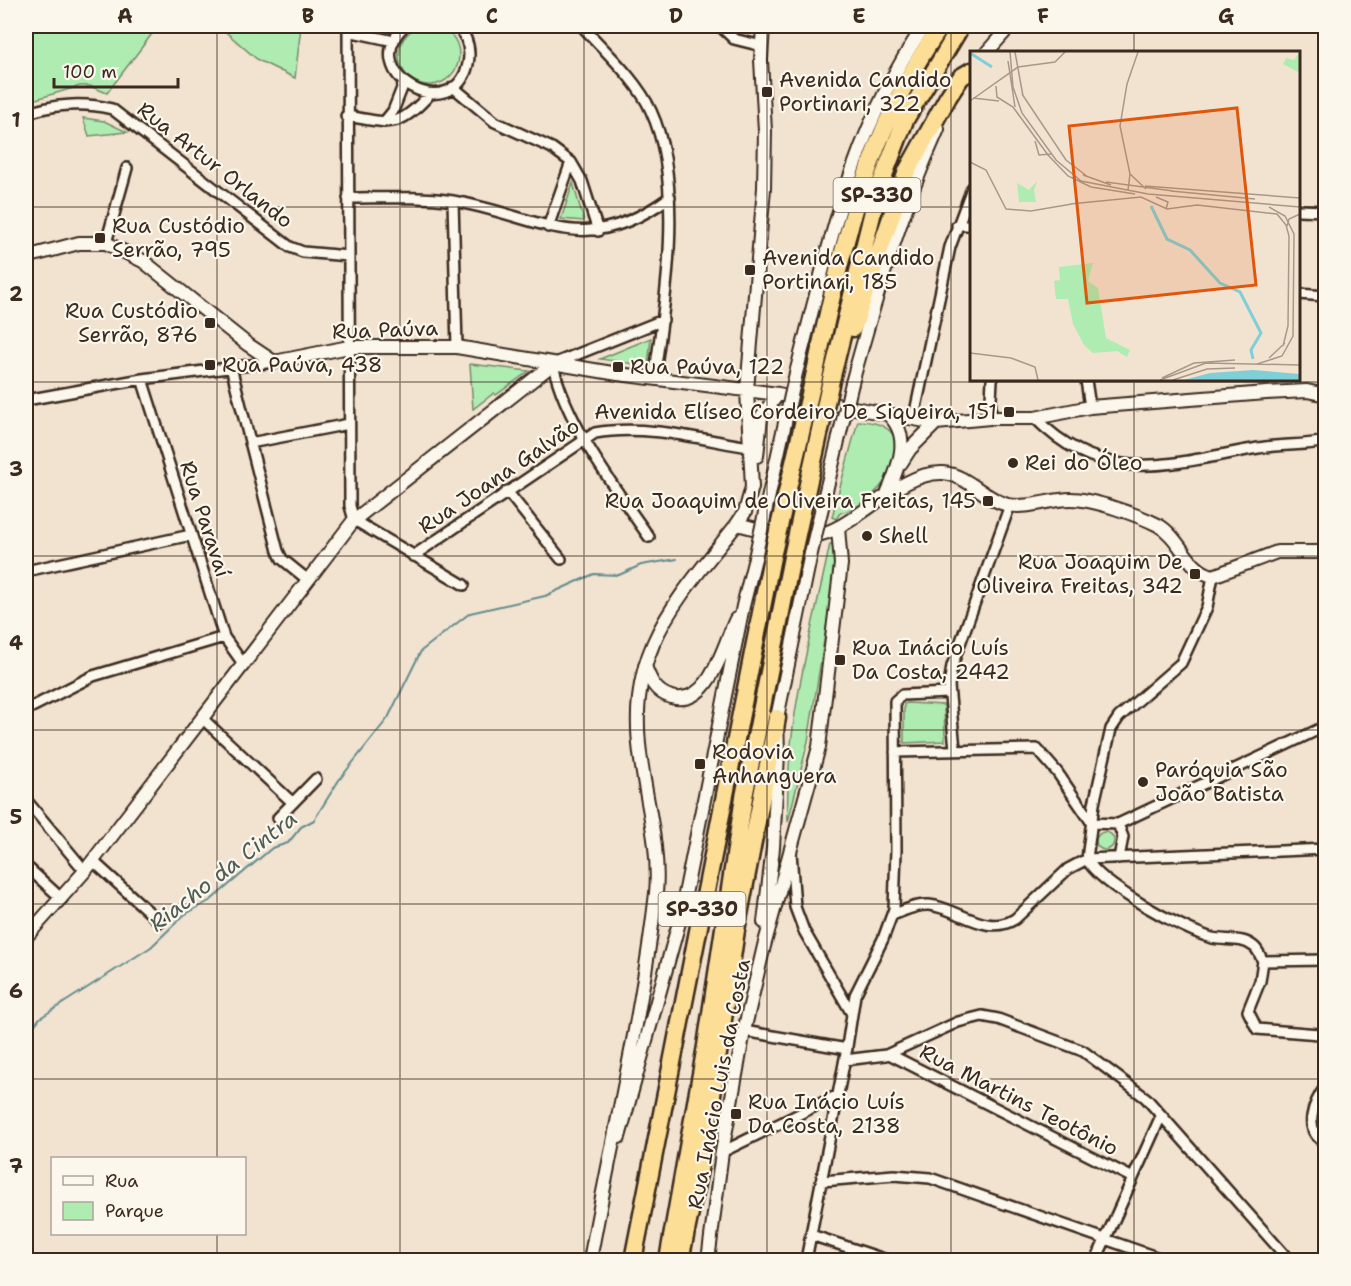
<svg xmlns="http://www.w3.org/2000/svg" width="1351" height="1286" viewBox="0 0 1351 1286" font-family="'Shantell Sans',sans-serif">
<style>
.green{fill:#afecb2;stroke:#758b68;stroke-width:1.5}
.lines{fill:none;stroke-linecap:round;stroke-linejoin:round}
.stream{stroke:#638d8d;stroke-width:2}
.street-casing{stroke:#3b2a1e;stroke-width:14}
.secondary-casing{stroke:#3b2a1e;stroke-width:16}
.highway-casing{stroke:#3b2a1e;stroke-width:21}
.street{stroke:#fbf7ec;stroke-width:9}
.secondary{stroke:#fbf7ec;stroke-width:12}
.highway{stroke:#fdde96;stroke-width:16}
.secondary-bridge-casing{stroke:#3b2a1e;stroke-width:16;stroke-linecap:butt}
.highway-bridge-casing{stroke:#3b2a1e;stroke-width:21;stroke-linecap:butt}
.secondary-bridge{stroke:#fbf7ec;stroke-width:12}
.highway-bridge{stroke:#fdde96;stroke-width:16}
.grid{fill:none;stroke:#3b2a1e;stroke-width:1.5;stroke-opacity:0.55}
.poi-dot{fill:#3b2a1e;stroke:#fbf7ec;stroke-width:2}
.labels{text-anchor:middle;dominant-baseline:central;stroke-width:4.5;stroke-linejoin:round;paint-order:stroke}
.shield{fill:#fbf7ec;stroke:#75685c;stroke-width:1.5}
.shield-label{font-size:20px;font-weight:bold;fill:#3b2a1e}
.poi-label{font-size:21px;fill:#3b2a1e;stroke:#fbf7ec;text-anchor:start}
.street-label{font-size:21px;fill:#3b2a1e;stroke:#fbf7ec}
.water-label{font-size:22px;font-style:italic;fill:#4f5c56;stroke:#fbf7ec}
.inset-river{fill:none;stroke:#7ecfd7;stroke-width:3}
.inset-road{fill:none;stroke:#a99889;stroke-width:1.5}
.view{fill:#df570d;fill-opacity:0.15;stroke:#df570d;stroke-width:3}
.inset-edge{fill:none;stroke:#3b2a1e;stroke-width:3}
.neatline{fill:none;stroke:#3b2a1e;stroke-width:2}
.grid-label{font-size:20px;text-anchor:middle;font-weight:bold;fill:#3b2a1e}
</style>
<rect width="100%" height="100%" fill="#f2e2d0"/>
<filter id="ink" filterUnits="userSpaceOnUse"><feTurbulence type="fractalNoise" baseFrequency=".0167" numOctaves="2"/><feDisplacementMap in="SourceGraphic" scale="12" xChannelSelector="R" yChannelSelector="G"/><feConvolveMatrix kernelMatrix="1 2 1 2 8 2 1 2 1" color-interpolation-filters="sRGB"/></filter>
<g filter="url(#ink)">
<!-- green -->
<path class="green" d="M399 55a30 30 0 1 1 60 0a30 30 0 1 1-60 0Z
M26,26h132l-51,67 -17,-7h-10l-54,16z
M219,26h82l-6,52 -37,-18z
M83,118l21,3 23,11 -38,4z
M573,183l11,38 -23,-2z
M651,338l-3,28 -48,-7z
M470,364l59,7 -33,24 -2,-2 -21,16z
M858,421c75,2 27,83 -18,92l-4,6 -4,-2 2,-8z
M830,544h6l-5,53 -23,144 -20,81c-4,-94 23,-186 42,-278z
M907,703l37,2 1,36 -41,2v-39z
M1096 841a9 9 0 1 1 18 0a9 9 0 1 1-18 0Z"/>
<g class="lines">
<!-- stream -->
<path class="stream" d="M26,1035l14,-17 111,-71 33,-32 27,-15 61,-52 16,-5 13,-16 13,-7 25,-40 49,-62 33,-67 49,-38 75,-17 49,-22 25,1 22,-10 36,-6"/>
<!-- street casing -->
<g class="street-casing">
<path id="street" d="M348,26l2,480 4,14 110,65
M404,26c-49,50 50,101 64,38 3,-15 -1,-28 -11,-38
M582,26c22,24 56,55 69,85 33,71 15,190 3,267
M720,26l14,13 28,7
M348,31l46,10
M453,87l42,35 57,26 19,14 11,19 16,50
M26,114c26,-10 58,-12 86,-5l178,138 13,5 45,4
M346,116c46,7 51,14 84,-22
M384,122l9,-11 11,-28
M348,198c35,0 71,-2 105,3 89,15 130,60 217,-4
M453,201l4,146
M1298,210l28,1
M957,225h15
M548,227l23,-65
M106,243l21,-75
M1298,294l28,2
M231,367l47,184 4,8 26,21
M142,379l82,258 20,28
M1086,380l4,27
M26,400l116,-21 132,-17
M914,417l36,-170 22,-59
M990,418l2,-38
M1035,418c70,71 137,45 223,30 22,-4 46,-2 68,-7
M250,443l99,-19
M507,491l54,68
M649,537c-33,-47 -85,-117 -96,-173l110,-44
M413,556l182,-123c51,-9 104,6 154,14
M26,571l165,-36
M1213,576l-6,31 -26,56 -62,54 -8,12 -17,75 -7,55c12,26 97,71 125,79 13,3 30,-1 41,8 5,3 7,10 10,15l-3,20 -12,30 9,18 62,5 7,4
M26,710l67,-34 131,-39
M203,719l90,84
M955,749l-6,-63 3,-20 58,-161
M895,752l142,-3 20,23 35,51
M26,800l59,71
M278,818l38,-39
M1092,823l26,1 208,-98
M1118,824l5,13 -4,21
M791,852l4,55 9,24 48,83
M93,861l67,61
M26,866l36,33
M892,915c12,-4 24,-11 37,-10 30,3 57,32 86,14l53,-50 19,-10 239,-10
M1263,961l63,-1
M744,1031l103,18
M889,1054l244,124
M845,1060l41,-5 72,-33 24,-6 16,3 85,32 63,47 143,162
M1326,1086c-12,16 -25,44 0,57
M722,1152l116,-57
M822,1181l72,-6 36,3 235,82
M811,1235l76,25
M806,1260l40,-207 9,-58 28,-56 11,-30 2,-59 -1,-149 7,-6 47,-2
M1096,1260l65,-144"/>
</g>
<!-- secondary casing -->
<g class="secondary-casing">
<path id="secondary" d="M987,52l23,-26
M26,257l53,-14h27l37,18 104,83 27,18 75,-15h108l161,27 160,20 158,29 54,-5h45l55,-11 176,-14 41,-2 19,4
M796,373c33,-125 54,-239 128,-347
M852,383c24,-87 49,-172 86,-254
M885,412c29,22 13,56 2,82
M757,456l4,-39 17,-23
M901,463l9,-14 26,-26
M737,524c24,6 51,15 76,12 43,-6 85,-65 130,-63 25,2 42,27 65,32 21,4 42,-6 63,-6 22,0 67,16 87,26 23,13 29,45 55,51l64,-24h49
M645,666c5,14 10,26 26,31 39,11 52,-52 65,-78
M764,922l9,-74 5,-94 -1,-36 34,-165
M26,937l59,-66 269,-351 199,-156
M619,1137l61,-218 63,-313 12,-48
M590,1260c22,-121 52,-244 66,-367 4,-41 -8,-85 -14,-126 -19,-113 29,-160 95,-243l8,-12 7,-25 -5,-97 17,-202 1,-57 -4,-71 2,-34
M708,1260l14,-108 22,-121 20,-85 55,-199 22,-183 -3,-36"/>
</g>
<!-- highway casing -->
<g class="highway-casing">
<path id="highway" d="M853,328l54,-157 41,-74 13,-20 10,-6
M814,377c26,-122 54,-249 127,-351
M831,380l47,-189 27,-71 56,-94
M633,1260l139,-703
M668,1260l38,-214 38,-249 48,-240
M680,1260l26,-124 30,-206 41,-212"/>
</g>
<!-- street -->
<use href="#street" class="street"/>
<!-- secondary -->
<use href="#secondary" class="secondary"/>
<!-- highway -->
<use href="#highway" class="highway"/>
<!-- secondary-bridge casing -->
<g class="secondary-bridge-casing">
<path id="secondary-bridge" d="M811,553l41,-170
M755,558l41,-185"/>
</g>
<!-- highway-bridge casing -->
<g class="highway-bridge-casing">
<path id="highway-bridge" d="M772,557l42,-180
M792,557l39,-177"/>
</g>
<!-- secondary-bridge -->
<use href="#secondary-bridge" class="secondary-bridge"/>
<!-- highway-bridge -->
<use href="#highway-bridge" class="highway-bridge"/>
</g>
</g>
<!-- grid -->
<path class="grid" d="M217,26v1132M400,26v1234M584,26v1234M767,26v1234M951,26v1234M1134,26v26M26,207h946M1298,207h28M1134,380v880M26,382h1300M26,556h1300M26,730h1300M26,904h1300M26,1079h1300M217,1234v26"/>
<!-- markers -->
<g class="poi-dot">
<rect x="761" y="86" width="12" height="12" rx="3"/>
<rect x="94" y="232" width="12" height="12" rx="3"/>
<rect x="744" y="264" width="12" height="12" rx="3"/>
<rect x="204" y="317" width="12" height="12" rx="3"/>
<rect x="204" y="359" width="12" height="12" rx="3"/>
<rect x="612" y="361" width="12" height="12" rx="3"/>
<rect x="1003" y="406" width="12" height="12" rx="3"/>
<circle cx="1013" cy="463" r="6"/>
<rect x="982" y="495" width="12" height="12" rx="3"/>
<circle cx="867" cy="536" r="6"/>
<rect x="1189" y="568" width="12" height="12" rx="3"/>
<rect x="834" y="654" width="12" height="12" rx="3"/>
<rect x="694" y="758" width="12" height="12" rx="3"/>
<circle cx="1143" cy="782" r="6"/>
<rect x="730" y="1108" width="12" height="12" rx="3"/>
</g>
<g class="labels">
<!-- shield labels -->
<g class="shield">
<rect x="833.5" y="178" width="87" height="34" rx="4.5"/>
<rect x="658.5" y="892" width="87" height="34" rx="4.5"/>
</g>
<g class="shield-label">
<text x="877" y="195">SP-330</text>
<text x="702" y="909">SP-330</text>
</g>
<!-- poi labels -->
<g class="poi-label">
<text x="779" y="80">Avenida Candido<tspan x="779" dy="24">Portinari, 322</tspan></text>
<text x="112" y="226">Rua Custódio<tspan x="112" dy="24">Serrão, 795</tspan></text>
<text x="762" y="258">Avenida Candido<tspan x="762" dy="24">Portinari, 185</tspan></text>
<text x="198" y="311" text-anchor="end">Rua Custódio<tspan x="198" dy="24">Serrão, 876</tspan></text>
<text x="222" y="365">Rua Paúva, 438</text>
<text x="630" y="367">Rua Paúva, 122</text>
<text x="997" y="412" text-anchor="end">Avenida Elíseo Cordeiro De Siqueira, 151</text>
<text x="1025" y="463">Rei do Óleo</text>
<text x="976" y="501" text-anchor="end">Rua Joaquim de Oliveira Freitas, 145</text>
<text x="879" y="536">Shell</text>
<text x="1183" y="562" text-anchor="end">Rua Joaquim De<tspan x="1183" dy="24">Oliveira Freitas, 342</tspan></text>
<text x="852" y="648">Rua Inácio Luís<tspan x="852" dy="24">Da Costa, 2442</tspan></text>
<text x="712" y="752">Rodovia<tspan x="712" dy="24">Anhanguera</tspan></text>
<text x="1155" y="770">Paróquia São<tspan x="1155" dy="24">João Batista</tspan></text>
<text x="748" y="1102">Rua Inácio Luís<tspan x="748" dy="24">Da Costa, 2138</tspan></text>
</g>
<!-- street labels -->
<g class="street-label">
<text transform="translate(215 165) rotate(38)">Rua Artur Orlando</text>
<text transform="translate(385 330) rotate(-2)">Rua Paúva</text>
<text transform="translate(499 476) rotate(-34)">Rua Joana Galvão</text>
<text transform="translate(205 519) rotate(72)">Rua Paravaí</text>
<text transform="translate(719 1084) rotate(-79)">Rua Inácio Luis da Costa</text>
<text transform="translate(1019 1100) rotate(27)">Rua Martins Teotônio</text>
</g>
<!-- water labels -->
<g class="water-label">
<text transform="translate(223 871) rotate(-38)">Riacho da Cintra</text>
</g>
</g>
<!-- overview -->
<g transform="translate(970 51)">
<rect width="330" height="330" fill="#f2e2d0"/>
<path d="M330,1v21l-17,-9 3,-6 8,2zM67,130l-3,9 2,12h-17l-2,-19 12,7zM123,212l-5,18 10,7 8,50 24,12 -3,7 -10,-6 -24,2 -9,-8 -11,-21 -5,-25h-12l-2,-18 6,-1 -1,-13z" fill="#afecb2"/>
<path d="M283,319l47,4v6h-116l26,-7z" fill="#7ecfd7"/>
<path class="inset-river" d="M0,2l22,14M181,155l16,33 23,11 30,33 20,9 21,41 -10,17 2,9"/>
<path class="inset-road" d="M40,1l3,35 9,26 34,47 25,21 67,13 152,13M45,1l8,44M38,10l7,46M26,35l1,11 16,10 35,48 20,21 23,11 44,7M52,43l44,66 22,17M3,47l26,3M0,50l48,-34 37,-5 10,-10M65,90l4,14 12,-1M0,111l16,8 20,39 25,2 41,-7M160,123l16,15M113,124l28,10M136,131l67,9M175,135l155,12M158,139l2,-16 -10,-48 7,-42 11,-32M201,140l84,8M186,146l12,5 -2,7M100,153l71,-7 26,12 30,-4 80,9 9,11 3,11 -1,90 -5,20M317,175l2,-7 11,-5M0,302l41,5 24,9 3,13M299,307l16,-15M287,313l25,-8 11,-20 1,-102 -9,-18 -16,-9M192,327l32,-15 41,-3M190,329l46,-17 94,2M203,329l34,-11 28,-1"/>
<path class="view" d="M267,57l19,177 -169,18 -18,-177z"/>
<rect width="330" height="330" class="inset-edge"/>
</g>
<!-- margin -->
<rect width="1351" height="1286" fill="none" stroke="#fbf7ec" stroke-width="66"/>
<!-- legend -->
<rect x="51" y="1157" width="195" height="78" fill="#fbf7ec" stroke="#aea59a" stroke-width="1.5"/>
<rect x="63" y="1176" width="30" height="9" fill="#fbf7ec" stroke="#aea59a" stroke-width="1.5"/>
<text x="105" y="1187" font-size="18" fill="#3b2a1e">Rua</text>
<rect x="63" y="1202" width="30" height="18" fill="#afecb2" stroke="#aea59a" stroke-width="1.5"/>
<text x="105" y="1217" font-size="18" fill="#3b2a1e">Parque</text>
<!-- scale -->
<path d="M54 78v9h124v-9" fill="none" stroke="#3b2a1e" stroke-width="3"/>
<text x="63" y="78" font-size="18" fill="#3b2a1e" stroke="#fbf7ec" stroke-width="4.5" paint-order="stroke">100 m</text>
<rect x="33" y="33" width="1285" height="1220" class="neatline"/>
<g class="grid-label">
<text x="125" y="23">A</text>
<text x="308" y="23">B</text>
<text x="492" y="23">C</text>
<text x="676" y="23">D</text>
<text x="859" y="23">E</text>
<text x="1043" y="23">F</text>
<text x="1226" y="23">G</text>
<text x="16" y="127">1</text>
<text x="16" y="301">2</text>
<text x="16" y="476">3</text>
<text x="16" y="650">4</text>
<text x="16" y="824">5</text>
<text x="16" y="998">6</text>
<text x="16" y="1173">7</text>
</g>
</svg>
